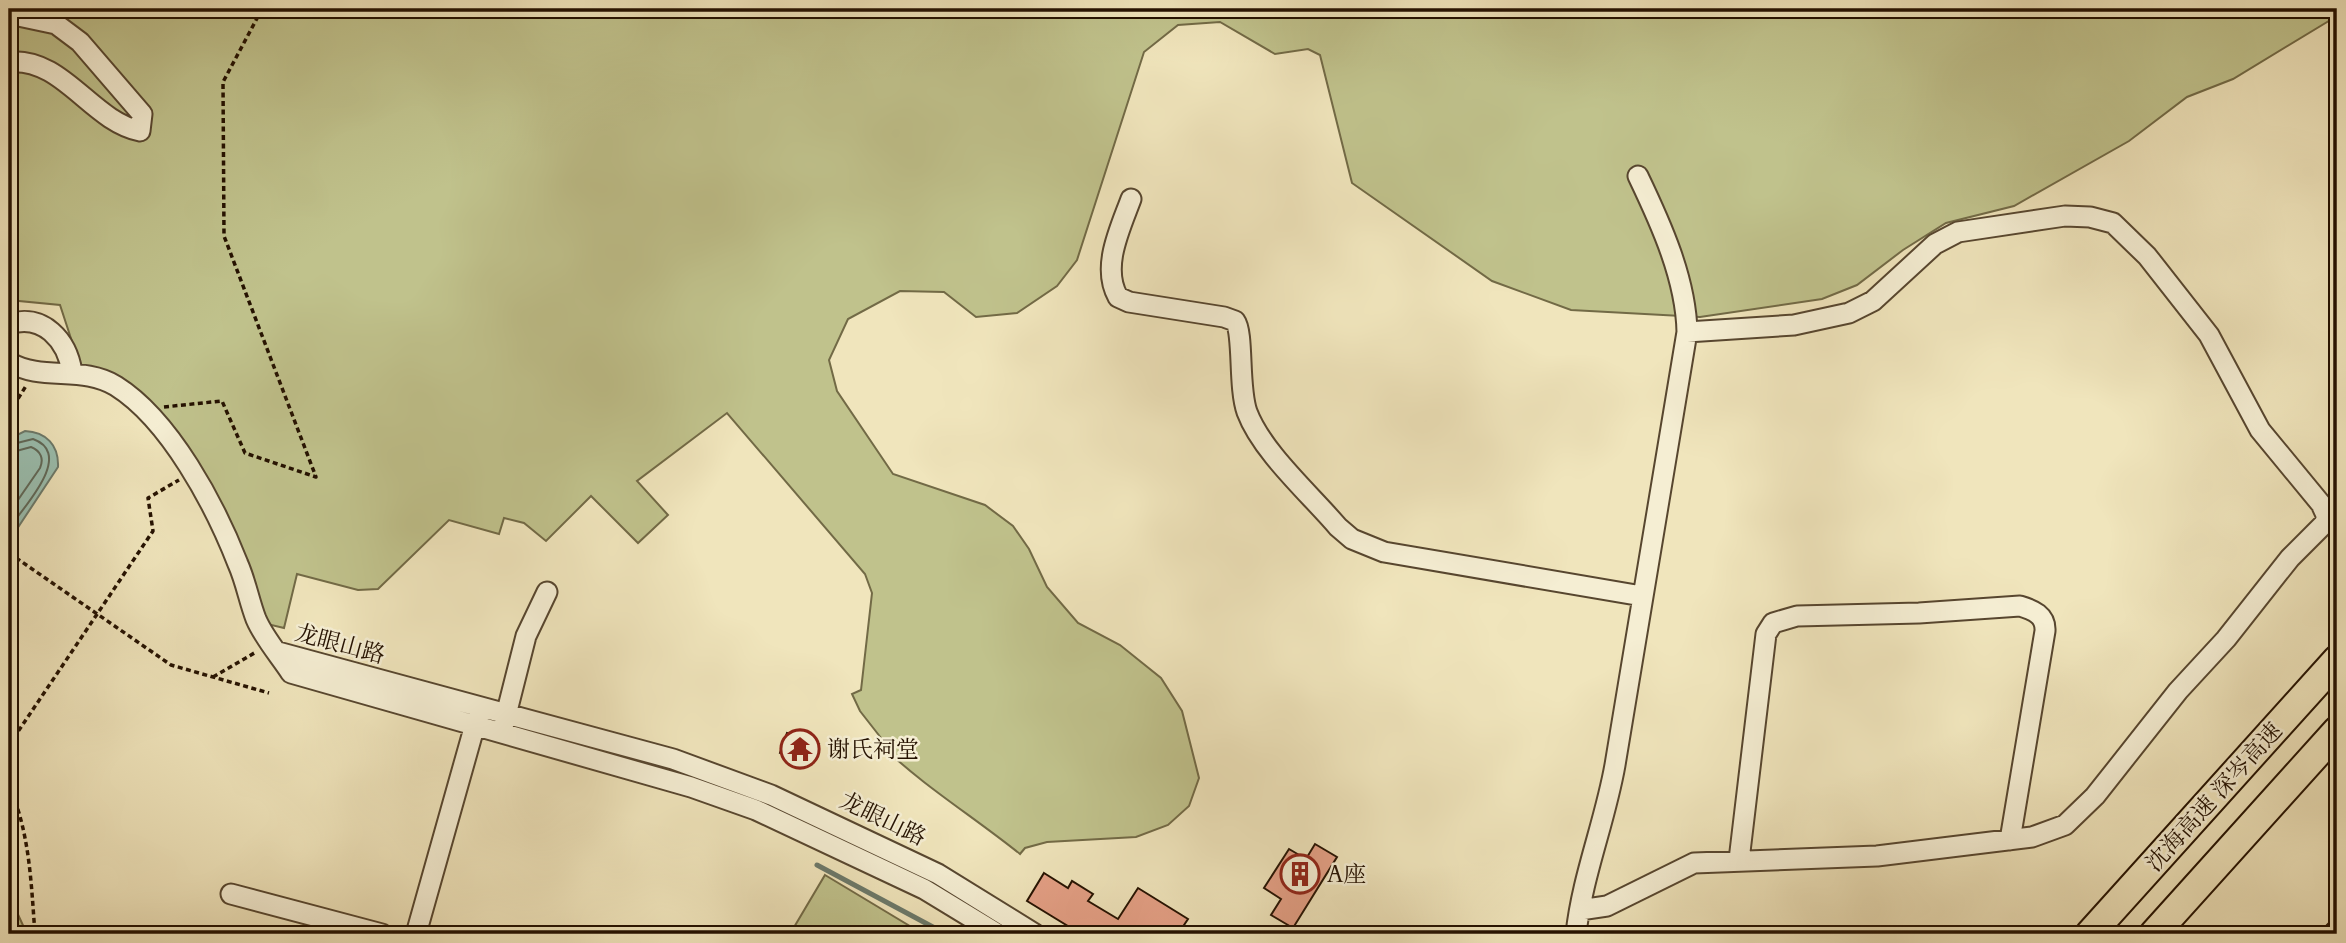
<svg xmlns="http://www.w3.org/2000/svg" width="2346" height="943" viewBox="0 0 2346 943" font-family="Cardo,'Noto Serif SC',serif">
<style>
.green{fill:#c0c28c;stroke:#726a46;stroke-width:2}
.water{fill:#9abfb0;stroke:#6b796a;stroke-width:2}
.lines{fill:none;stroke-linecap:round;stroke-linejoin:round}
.shore{stroke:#5f6858;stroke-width:2}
.stream{stroke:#6b796a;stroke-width:5}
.building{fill:#e5a086;stroke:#241100;stroke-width:2}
.minor-casing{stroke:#57462f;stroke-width:23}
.major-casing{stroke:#241100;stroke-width:26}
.highway-casing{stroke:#241100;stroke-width:32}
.path{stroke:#241100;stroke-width:3.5;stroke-dasharray:5 3.5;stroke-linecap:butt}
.minor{stroke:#f5eed3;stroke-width:19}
.major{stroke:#f0e5bc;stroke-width:23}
.highway{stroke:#f0e5bc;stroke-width:28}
.labels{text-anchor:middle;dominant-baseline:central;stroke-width:5;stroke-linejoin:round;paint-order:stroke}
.street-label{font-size:23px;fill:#241100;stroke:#f5eed3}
.poi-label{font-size:23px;fill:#241100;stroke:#f5eed3;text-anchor:start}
</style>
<rect width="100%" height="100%" fill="#f0e5bc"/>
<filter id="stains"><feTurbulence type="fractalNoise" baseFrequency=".00286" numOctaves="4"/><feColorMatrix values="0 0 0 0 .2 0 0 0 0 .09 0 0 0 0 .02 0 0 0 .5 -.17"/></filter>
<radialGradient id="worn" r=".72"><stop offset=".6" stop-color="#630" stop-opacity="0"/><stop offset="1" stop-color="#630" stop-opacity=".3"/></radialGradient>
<!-- green -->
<path class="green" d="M9,9h2328v7l-104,63 -46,18 -58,44 -115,65 -68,17 -43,27 -46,35 -35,14 -122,18 -129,-7 -79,-29 -140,-98 -32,-128 -12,-6 -33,5 -55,-32 -42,3 -34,27 -67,208 -20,26 -40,27 -41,4 -32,-25 -44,-1 -52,28 -19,41 8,31 56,83 92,31 28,21 16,23 18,38 31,36 42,22 41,33 21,33 17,67 -10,28 -21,19 -32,12 -89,5 -22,6 -5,6c-46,-37 -95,-67 -137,-107l2,-4 -25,-32 -8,-17 9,-4 11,-97 -7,-19 -138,-161 -90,68 31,34 -30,28 -47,-47 -45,45 -22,-18 -20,-5 -5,16 -50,-14 -71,69 -20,1 -61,-16 -13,54 -17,-4 -78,-171 -109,-87 -20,-61 -51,-5z
M825,875l98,59h-133z
M9,895l18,39h-18z"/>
<!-- water -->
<path class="water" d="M25,431c21,1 34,14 33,36l-49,74v-102z"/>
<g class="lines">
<!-- shore -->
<path class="shore" d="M9,445l24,-6c42,15 -10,69 -24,89
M9,453l22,-6c10,4 13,12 9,21l-31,45"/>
<!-- stream -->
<path class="stream" d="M817,865l129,69"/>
</g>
<!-- building -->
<path class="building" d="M787,733l32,11 -7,20 -32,-11z
M1315,844l22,13 -44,71 -22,-13 10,-16 -17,-11 25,-39 17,10z
M1044,873l24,15 4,-7 21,13 -5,7 30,18 20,-31 50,31 -10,15h-97l-54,-33z"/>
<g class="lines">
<!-- minor casing -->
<g class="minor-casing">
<path id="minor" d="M9,14l47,10 24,18 62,72 -2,17c-49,-10 -77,-74 -131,-69
M1131,199c-11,30 -30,68 -13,98l11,5 95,15 11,4c9,12 3,66 12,91 15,40 63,82 91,115l14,12 32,13 258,44
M9,324c34,-11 58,16 63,48
M9,362c33,20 73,3 107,24 54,34 99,119 122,178 8,18 11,37 18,55 8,19 24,37 35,54l400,114 65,23 168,79 74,45
M278,652l395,107 98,36 167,79 97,60
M503,727l23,-91 21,-44
M1739,860l27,-226 7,-11 24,-7 122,-3 101,-7c13,4 26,9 25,25l-35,209
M231,894l151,40
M1580,910l27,-4 87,-43 183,-7 155,-19 33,-12 30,-29 83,-105 48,-52 64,-81 34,-34 3,-7 -6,-13 -61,-74 -51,-95 -62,-79 -34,-33 -23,-6 -25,-1 -107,16 -23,12 -62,57 -24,12 -55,12 -107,7
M416,934l62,-220
M1576,934c6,-57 29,-112 39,-169l72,-433c-1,-53 -26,-108 -49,-156"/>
</g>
<!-- major casing -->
<g class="major-casing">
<path id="major" d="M2335,934l2,-2"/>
</g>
<!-- highway casing -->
<g class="highway-casing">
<path id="highway" d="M2090,934l247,-274
M2154,934l183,-203"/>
</g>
<!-- path -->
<path class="path" d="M164,407l58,-6 23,52 71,24 -92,-241 -1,-154 39,-73
M9,413l17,-27
M9,553l162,112 98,28
M213,677l43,-25
M9,745l144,-214 -5,-33 31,-18
M9,785c21,49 22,97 26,149"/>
<!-- minor -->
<use href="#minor" class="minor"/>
<!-- major -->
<use href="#major" class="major"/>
<!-- highway -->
<use href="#highway" class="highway"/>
</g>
<!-- icons -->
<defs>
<g id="temple-ring" transform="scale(2.0125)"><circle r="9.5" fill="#f5eed3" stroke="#8f2418" stroke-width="1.5"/><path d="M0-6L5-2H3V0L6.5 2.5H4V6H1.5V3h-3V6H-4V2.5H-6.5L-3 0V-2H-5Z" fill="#8f2418"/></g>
<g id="building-ring" transform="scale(2.0125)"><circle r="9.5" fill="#f5eed3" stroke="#8f2418" stroke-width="1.5"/><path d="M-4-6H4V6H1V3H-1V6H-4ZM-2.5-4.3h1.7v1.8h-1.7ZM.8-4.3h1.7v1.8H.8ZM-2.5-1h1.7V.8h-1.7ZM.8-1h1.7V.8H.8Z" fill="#8f2418"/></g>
</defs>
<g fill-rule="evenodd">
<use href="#temple-ring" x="800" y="749"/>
<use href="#building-ring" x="1300" y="874"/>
</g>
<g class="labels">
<!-- street labels -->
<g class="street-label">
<text transform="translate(340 644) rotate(15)">龙眼山路</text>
<text transform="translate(2214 797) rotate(-48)">沈海高速 深岑高速</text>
<text transform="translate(883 819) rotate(26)">龙眼山路</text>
</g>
<!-- poi labels -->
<g class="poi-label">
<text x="827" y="749">谢氏祠堂</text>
<text x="1327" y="874">A座</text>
</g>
</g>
<!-- margin -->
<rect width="2346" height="943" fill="none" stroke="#f0e5bc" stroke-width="35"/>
<rect x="10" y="10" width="2325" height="922" fill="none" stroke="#241100" stroke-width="3.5"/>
<rect x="18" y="18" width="2311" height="908" fill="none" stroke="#241100" stroke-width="2"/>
<rect width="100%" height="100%" filter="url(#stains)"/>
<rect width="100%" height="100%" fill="url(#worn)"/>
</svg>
